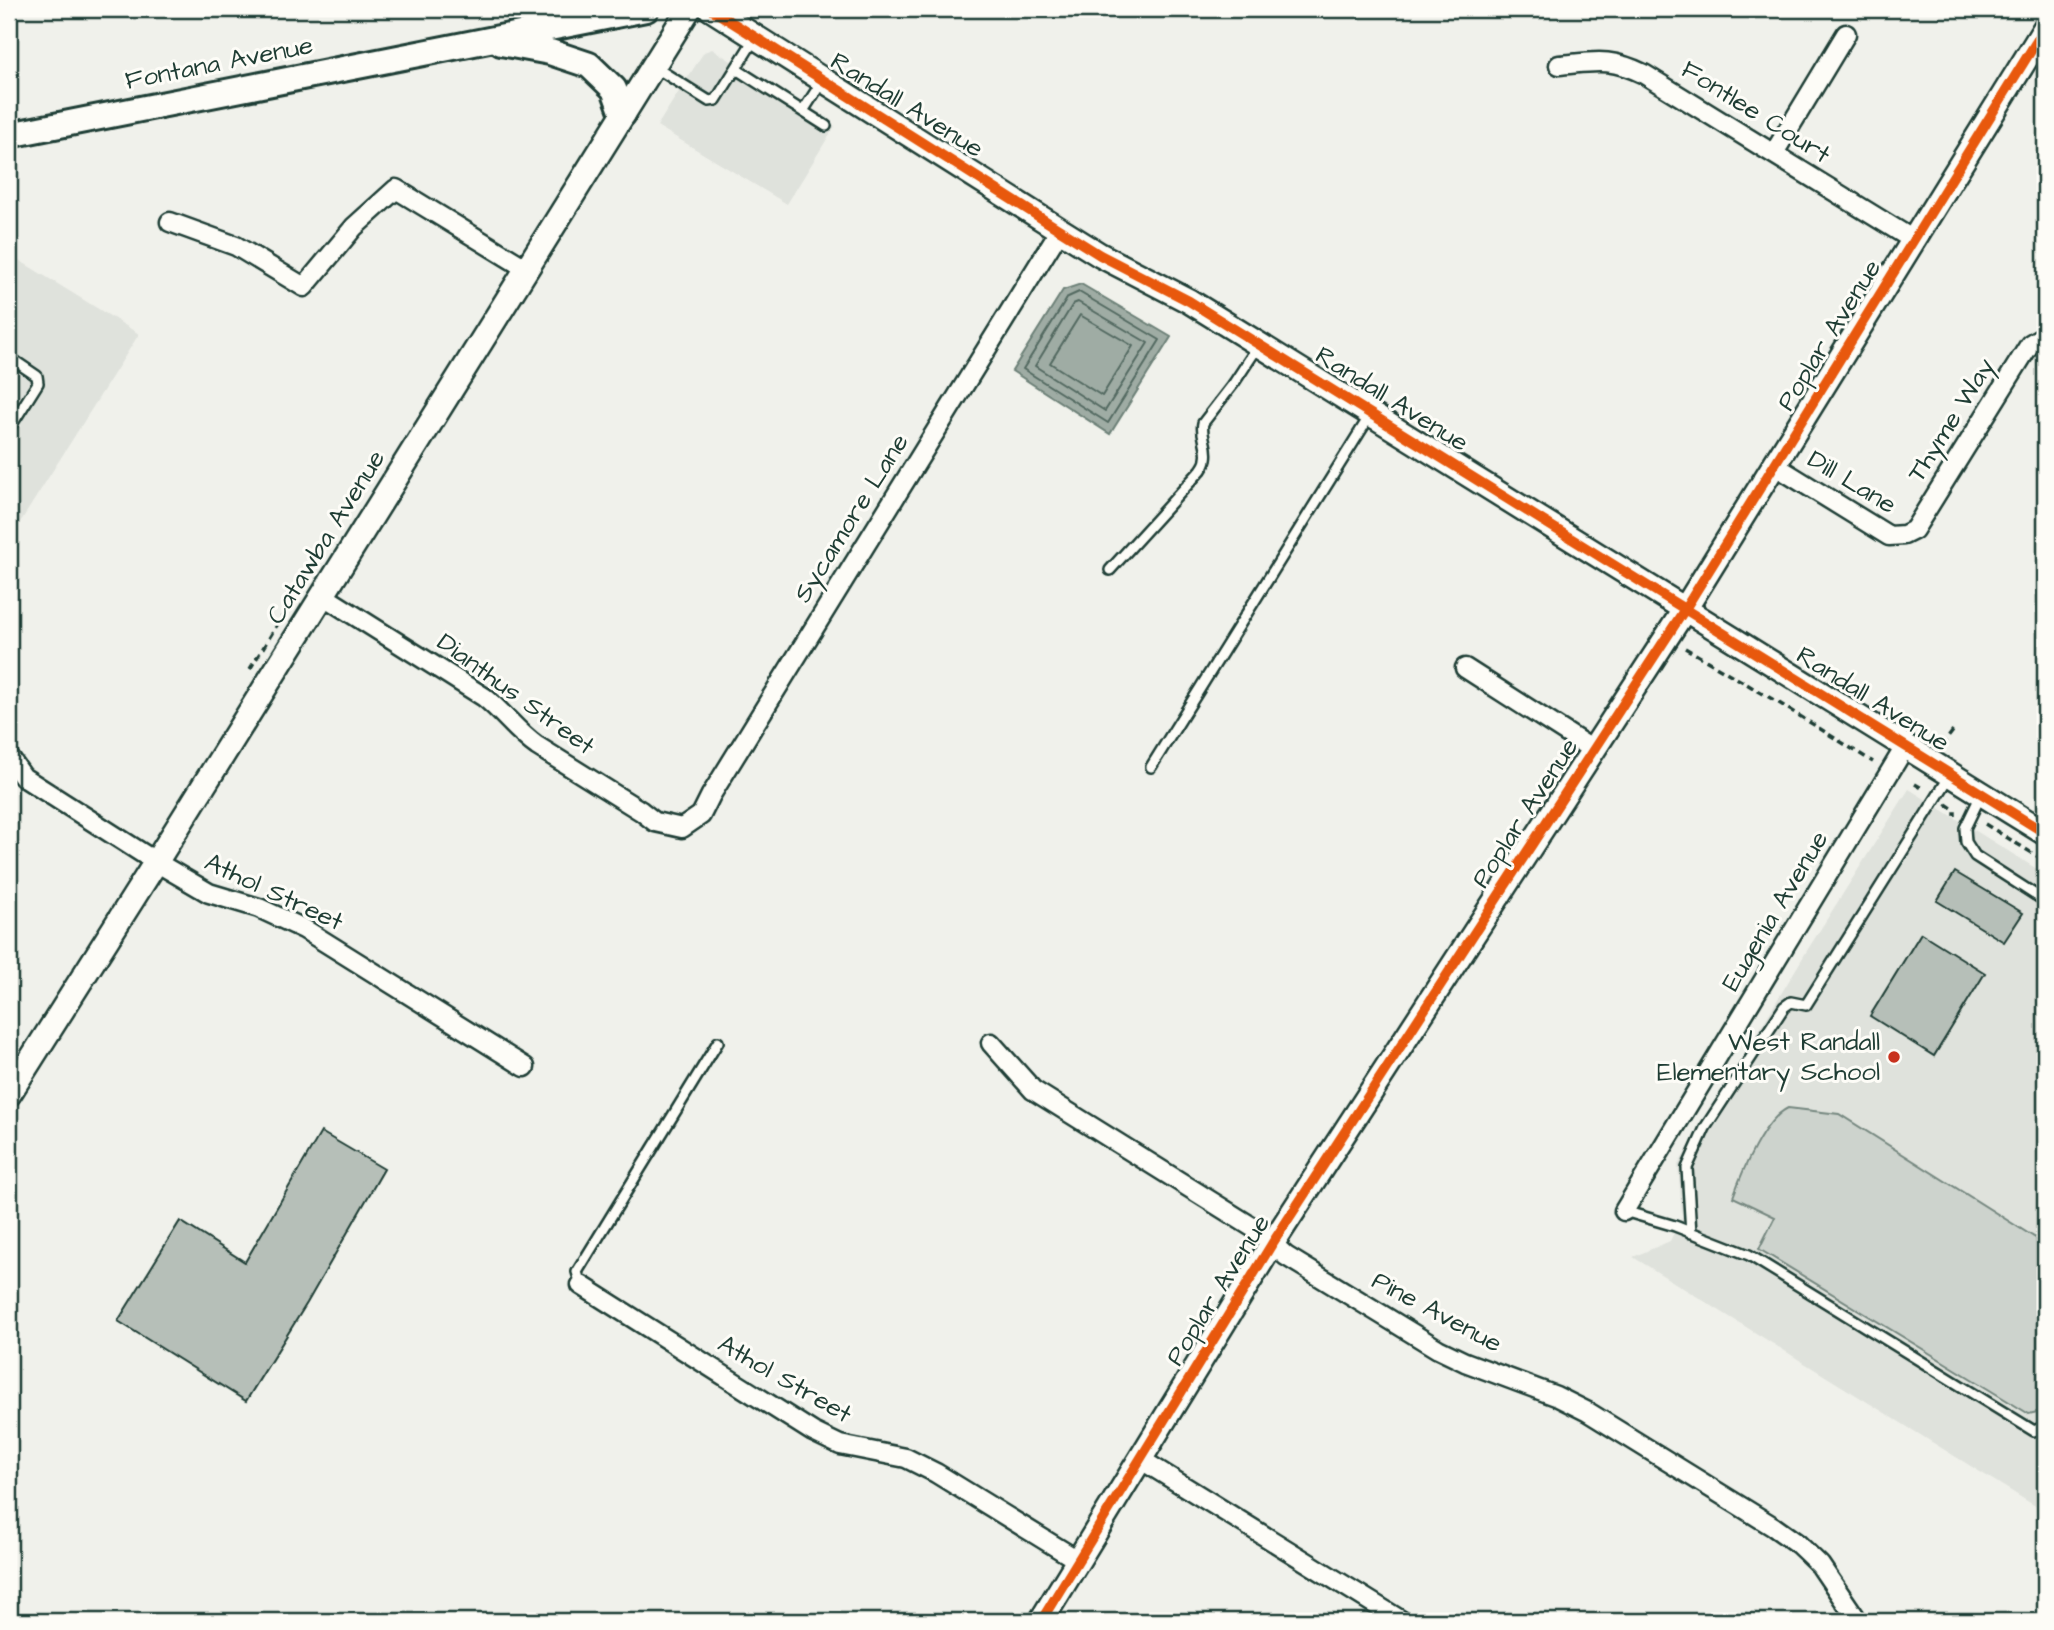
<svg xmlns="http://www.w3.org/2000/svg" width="2054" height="1630" viewBox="0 0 2054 1630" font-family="'Architects Daughter',sans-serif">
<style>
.built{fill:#dfe2dc}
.green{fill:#cdd3cd;stroke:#768880;stroke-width:2}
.water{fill:#9faca4;stroke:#6c8077;stroke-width:2}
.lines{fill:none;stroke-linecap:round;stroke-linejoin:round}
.shore{stroke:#526961;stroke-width:2}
.building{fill:#b6bfb8;stroke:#1f3d34;stroke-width:2}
.service-casing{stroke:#1f3d34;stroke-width:14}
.minor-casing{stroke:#1f3d34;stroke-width:23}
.tertiary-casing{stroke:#1f3d34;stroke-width:28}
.secondary-casing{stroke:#1f3d34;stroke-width:30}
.path{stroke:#1f3d34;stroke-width:3.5;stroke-dasharray:7 5;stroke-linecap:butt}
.service{stroke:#fdfcf7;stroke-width:9}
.minor{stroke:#fdfcf7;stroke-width:18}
.tertiary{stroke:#fdfcf7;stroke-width:23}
.secondary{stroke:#fdfcf7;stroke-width:24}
.cycleway-casing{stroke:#fdfcf7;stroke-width:15}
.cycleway{stroke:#e8590c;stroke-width:10}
.poi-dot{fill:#c8321e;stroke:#fdfcf7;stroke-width:2.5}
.labels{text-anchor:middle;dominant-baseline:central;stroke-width:6;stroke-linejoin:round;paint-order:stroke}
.street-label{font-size:26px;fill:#1f3d34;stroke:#fdfcf7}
.poi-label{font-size:26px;fill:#1f3d34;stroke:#fdfcf7;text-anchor:end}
</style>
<rect width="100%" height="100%" fill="#f0f1eb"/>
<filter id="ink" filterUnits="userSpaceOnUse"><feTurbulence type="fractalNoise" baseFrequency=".0143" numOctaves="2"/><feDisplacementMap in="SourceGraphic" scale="14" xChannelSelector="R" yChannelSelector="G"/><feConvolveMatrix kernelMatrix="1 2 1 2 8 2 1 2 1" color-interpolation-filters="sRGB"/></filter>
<g filter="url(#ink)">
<!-- built -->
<path class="built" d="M712,49l123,77 -48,78 -130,-78 47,-74z
M9,254l130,80 -130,206z
M1909,789l136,85v638l-412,-255 37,-16 12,-25 -4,-51 130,-216z"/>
<!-- green -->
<path class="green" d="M1788,1108l51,6 206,130v160l-8,8 -8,2 -270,-165 16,-32 -42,-20c9,-25 30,-77 55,-89z"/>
<!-- water -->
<path class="water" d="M1081,284l90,53 -61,97 -98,-63 51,-81z"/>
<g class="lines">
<!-- shore -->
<path class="shore" d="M1079,292l81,48 -52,83 -85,-54 45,-72z
M1078,302l70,41 -43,68 -70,-45 38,-62z
M1080,315l53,31 -31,50 -52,-33z"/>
</g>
<!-- building -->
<path class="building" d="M1955,872l68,41 -19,29 -67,-41z
M1921,933l64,40 -51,83 -64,-40z
M321,1132l63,37 -77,134 -61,98 -128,-80 62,-100 65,41z"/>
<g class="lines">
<!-- service casing -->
<g class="service-casing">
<path id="service" d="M653,66l56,35 7,-1 39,-62
M736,69l90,57
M803,111l20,-31
M9,357l28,19 1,7 -29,46
M1110,570l91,-100c2,-3 5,-7 5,-11 3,-13 -6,-24 -3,-36l31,-40 25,-38
M1151,767l220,-353
M1981,795l-16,33 1,14 9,14 70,45
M1624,1211l51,15 74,29 285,176 11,-5
M1691,1233l-4,-65 18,-40 79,-121 7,-5 15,3 144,-229
M581,1285l-4,-13 141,-230"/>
</g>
<!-- minor casing -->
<g class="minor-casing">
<path id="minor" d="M1559,65c36,-3 50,-8 85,9l271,167
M1774,153l72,-119
M170,222l66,24 68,41 50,-60 42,-38 131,80
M1774,465l115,71 15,-1 10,-5 116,-186 15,-9
M322,595l162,102c19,15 33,35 53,49l104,65 14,11 27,6 19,-13 10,-20 349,-565
M1465,668l128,82
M9,757l14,20 133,85 53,31 50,15 45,21 221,138
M991,1043l42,47 224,140 29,26 152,93 27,13 91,34 32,16 186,115 24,17 22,21 38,56
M1624,1211l281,-464
M581,1285l232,147 27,13 66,13 30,15 143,88
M1140,1459l262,162"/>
</g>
<!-- tertiary casing -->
<g class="tertiary-casing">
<path id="tertiary" d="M711,9l349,221 40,25 89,46 856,532
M9,1094l147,-232 533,-853
M1041,1621l231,-377 413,-635 360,-581"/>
</g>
<!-- secondary casing -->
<g class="secondary-casing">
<path id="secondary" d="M501,43l49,9 39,13 25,24 9,25
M9,135l637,-126"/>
</g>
<!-- path -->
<path class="path" d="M1685,648l94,55 94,59
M250,669l58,-94
M1945,746l-2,-2 10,-13
M1915,784l10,6
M1946,804l9,6v6
M1985,824l60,37"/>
<!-- service -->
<use href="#service" class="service"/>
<!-- minor -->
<use href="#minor" class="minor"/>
<!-- tertiary -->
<use href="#tertiary" class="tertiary"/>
<!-- secondary -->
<use href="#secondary" class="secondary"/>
<!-- cycleway casing -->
<g class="cycleway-casing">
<path id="cycleway" d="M711,9l349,221 40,25 89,46 856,532
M1041,1621l231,-377 413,-635 360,-581"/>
</g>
<!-- cycleway -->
<use href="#cycleway" class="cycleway"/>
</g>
</g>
<!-- markers -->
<circle class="poi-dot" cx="1894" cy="1057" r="7"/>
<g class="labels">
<!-- street labels -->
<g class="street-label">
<text transform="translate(219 63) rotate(-11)">Fontana Avenue</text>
<text transform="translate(907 105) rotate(32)">Randall Avenue</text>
<text transform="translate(1756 112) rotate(32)">Fontlee Court</text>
<text transform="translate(1829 335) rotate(-58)">Poplar Avenue</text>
<text transform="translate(1392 399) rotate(32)">Randall Avenue</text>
<text transform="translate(1951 420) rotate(-58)">Thyme Way</text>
<text transform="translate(1852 482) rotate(31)">Dill Lane</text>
<text transform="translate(851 518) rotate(-58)">Sycamore Lane</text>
<text transform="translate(326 537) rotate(-58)">Catawba Avenue</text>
<text transform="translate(516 694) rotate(36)">Dianthus Street</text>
<text transform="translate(1873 699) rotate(32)">Randall Avenue</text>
<text transform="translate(1525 813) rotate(-57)">Poplar Avenue</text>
<text transform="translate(274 892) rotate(25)">Athol Street</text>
<text transform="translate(1775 911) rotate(-59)">Eugenia Avenue</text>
<text transform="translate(1218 1290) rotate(-58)">Poplar Avenue</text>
<text transform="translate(1437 1312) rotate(28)">Pine Avenue</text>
<text transform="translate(785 1379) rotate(30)">Athol Street</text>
</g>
<!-- poi labels -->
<g class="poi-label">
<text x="1880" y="1042">West Randall<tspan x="1880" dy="30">Elementary School</tspan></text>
</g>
</g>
<!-- margin -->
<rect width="2054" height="1630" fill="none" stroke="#fdfcf7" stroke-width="35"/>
<rect x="18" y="18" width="2019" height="1595" fill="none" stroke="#1f3d34" stroke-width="2.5" filter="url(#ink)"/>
</svg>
